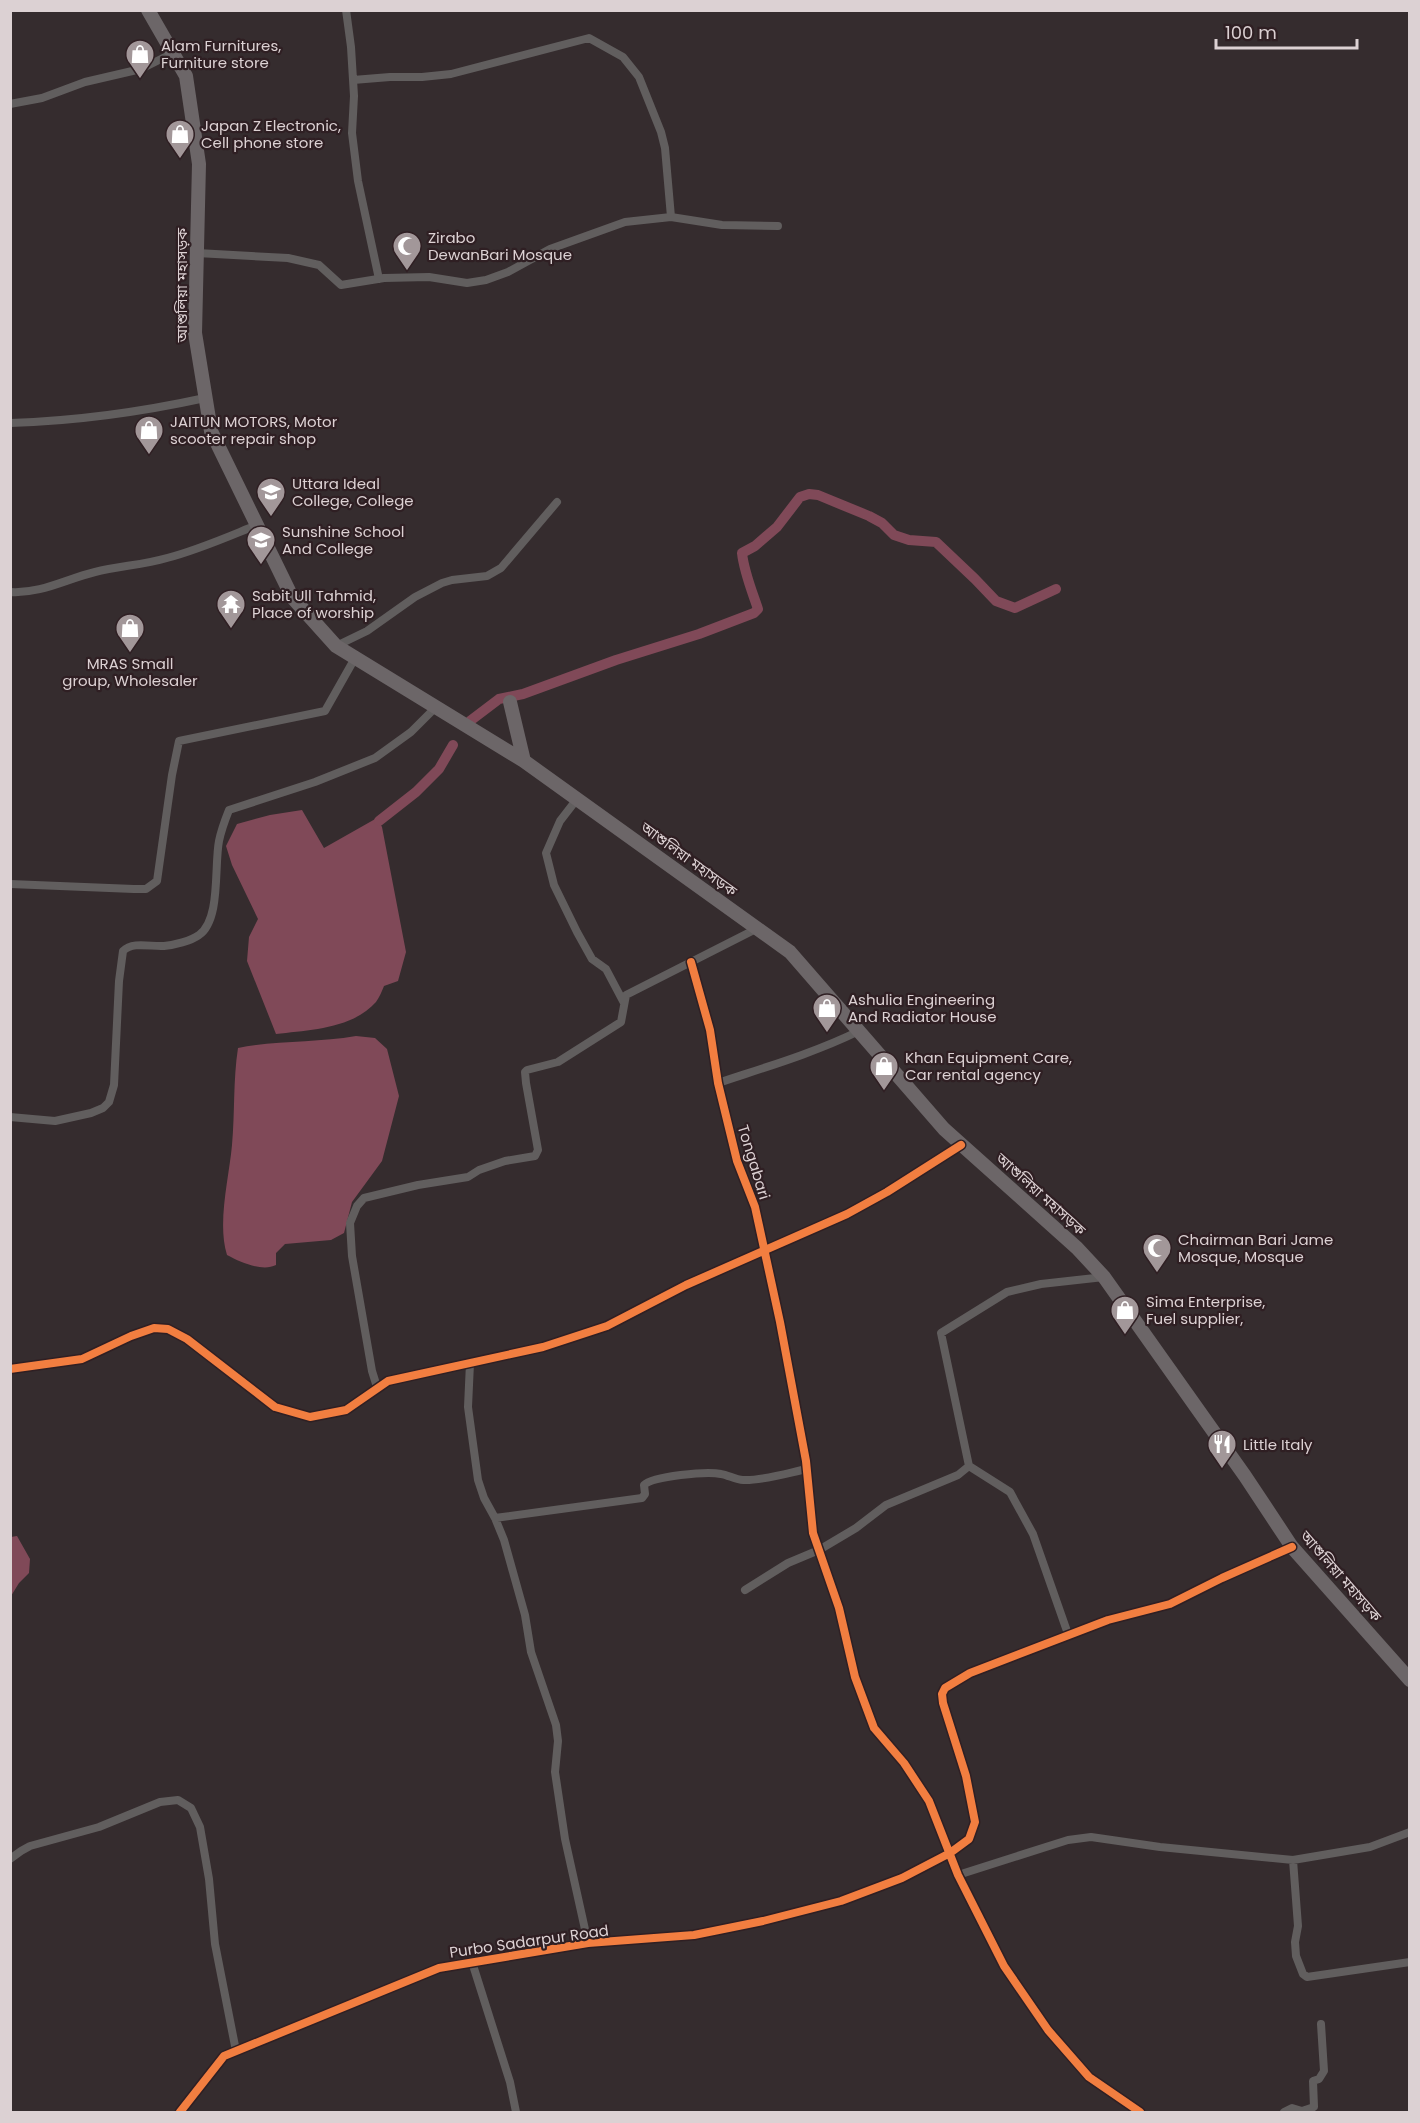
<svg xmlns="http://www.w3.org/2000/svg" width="1420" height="2123" viewBox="0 0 1420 2123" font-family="Poppins,'Noto Sans Bengali',sans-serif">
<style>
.water{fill:#804958}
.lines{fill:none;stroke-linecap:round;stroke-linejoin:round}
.canal{stroke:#804958;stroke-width:10}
.minor{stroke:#615e5e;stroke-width:8}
.trunk{stroke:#6c6668;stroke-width:14}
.cycleway-casing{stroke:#2f1f23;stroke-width:11}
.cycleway{stroke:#f27e40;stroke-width:8}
.labels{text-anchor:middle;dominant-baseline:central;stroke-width:4.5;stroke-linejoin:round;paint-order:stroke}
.poi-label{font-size:15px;fill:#dcd1d3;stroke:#2f1f23;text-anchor:start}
.street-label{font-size:15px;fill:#dcd1d3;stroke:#2f1f23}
</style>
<rect width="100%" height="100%" fill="#352c2e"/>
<!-- water -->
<path class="water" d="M302,810l22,38 53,-30 5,9 24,125 -8,29 -14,5c-2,5 -5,12 -8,16 -24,27 -67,28 -100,32l-29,-73 2,-24 9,-18 -26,-54 -6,-19 11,-22 33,-9z
M356,1036l19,2 12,11 12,47 -17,65 -30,41 -8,31 -13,7 -46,4 -9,9v12c-14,7 -36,-3 -49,-10 -10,-32 2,-77 5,-110 3,-32 1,-65 6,-97 39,-8 79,-5 118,-12z
M17,1536l13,23 -1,14 -10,10 -8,13v-59z"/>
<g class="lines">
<!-- canal -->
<path class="canal" d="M470,721l29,-22 24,-5 93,-34 83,-26 55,-21 4,-4c-6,-18 -14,-37 -16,-56l13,-7 22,-19 23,-30 9,-3 9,1 51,21 13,7 12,12 15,5 27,2 39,37 21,22 19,7 41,-19
M379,821l37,-29 23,-23 14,-24"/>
<!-- minor -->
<path class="minor" d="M346,10l5,37 3,49 -2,37 6,48 21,98
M353,80l37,-3h32l29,-3 138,-36 34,19 16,20 22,55 4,16 6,69
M10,104l32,-6 43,-16 56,-13 32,-16
M197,253l91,5 31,7 22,20 43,-7 45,-1 38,6 19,-3 22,-8 42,-23 75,-27 46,-5 51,8 56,1
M10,423c66,-2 131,-11 195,-25
M10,592c31,2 56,-13 85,-20 23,-6 48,-7 72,-14 31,-8 60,-21 90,-33
M336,646l31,-15 48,-34 27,-14 10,-3 35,-4 14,-8 56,-66
M577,799l-17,22 -14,32 8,32 23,47 15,27 14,10 18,34
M10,884l124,5h12l11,-8 15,-106 7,-34 146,-30 30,-53
M691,962l19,68 8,53 19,78 18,46 25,115 26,139 7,72 26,75 16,69 19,51 30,35 25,38 29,74 46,91 44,64 41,47 51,35
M718,1083c48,-16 96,-30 141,-52
M10,1117l45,4 36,-8 12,-5 6,-6 5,-17 5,-104 4,-30c10,-10 28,-4 41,-5 10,-1 27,-5 35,-11 22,-15 15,-69 20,-94 2,-10 6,-21 10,-31l86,-28 60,-24 36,-26 25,-25
M470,1363l-2,44 10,73 6,18 11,20 9,22 21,75 6,37 25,73 2,16 -3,31 10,67 23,104
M10,1369l72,-10 49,-23 23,-8 14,1 19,10 88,68 35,10 36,-7 42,-29 155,-34 64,-21 79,-41 161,-71 40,-22 74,-47
M377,1387l-5,-16 -20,-115 -2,-33 7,-17 7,-8 54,-13 50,-8 11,-7 26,-9 30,-5 3,-6 -12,-67 -1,-11 2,-2 31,-8 63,-40 5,-27 132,-67
M495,1518l147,-20 3,-4 -1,-9c9,-9 63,-14 77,-11 7,1 15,6 22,6 19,1 45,-7 64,-11
M745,1590l43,-27 31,-13 37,-22 30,-23 72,-30 11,-9
M1068,1634l-35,-100 -23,-42 -41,-26 -28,-133 66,-41 34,-8 63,-7
M10,1859l11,-8 9,-5 69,-19 61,-25 18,-2 13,8 9,19 9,52 6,65 21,107
M1293,1860l5,66 -3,16 1,14 7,18 4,3 103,-15
M958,1875l110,-35 23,-3 69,10 133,13 77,-13 40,-15
M472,1962l38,120 6,30
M180,2112l44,-56 215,-88 149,-25 106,-8 69,-14 78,-20 61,-23 48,-25 19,-14 6,-17 -9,-46 -23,-73 -1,-9 3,-6 25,-15 138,-53 62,-16 52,-26 70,-31
M1284,2112l8,-4 10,3 12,-4 -1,-26 6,-2 5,-8 -3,-47"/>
<!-- trunk -->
<path class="trunk" d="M148,10l38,66 13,88 -4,169 16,98 81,166 44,49 188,115 266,191 154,177 133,119 27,29 141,199 47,71 118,133
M510,702l14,59"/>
<!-- cycleway casing -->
<g class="cycleway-casing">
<path id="cycleway" d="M691,962l19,68 8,53 19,78 18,46 25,115 26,139 7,72 26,75 16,69 19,51 30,35 25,38 29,74 46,91 44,64 41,47 51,35
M10,1369l72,-10 49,-23 23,-8 14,1 19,10 88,68 35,10 36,-7 42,-29 155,-34 64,-21 79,-41 161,-71 40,-22 74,-47
M180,2112l44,-56 215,-88 149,-25 106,-8 69,-14 78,-20 61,-23 48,-25 19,-14 6,-17 -9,-46 -23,-73 -1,-9 3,-6 25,-15 138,-53 62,-16 52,-26 70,-31"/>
</g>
<!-- cycleway -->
<use href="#cycleway" class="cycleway"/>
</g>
<!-- icons -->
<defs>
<g id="shop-pin" transform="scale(1.5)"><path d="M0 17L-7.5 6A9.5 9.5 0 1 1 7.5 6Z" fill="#a29799" stroke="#2f1f23"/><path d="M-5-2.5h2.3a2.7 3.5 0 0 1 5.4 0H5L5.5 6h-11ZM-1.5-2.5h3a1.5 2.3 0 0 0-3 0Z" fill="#fff"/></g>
<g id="mosque-pin" transform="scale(1.5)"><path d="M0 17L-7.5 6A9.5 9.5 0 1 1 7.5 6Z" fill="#a29799" stroke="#2f1f23"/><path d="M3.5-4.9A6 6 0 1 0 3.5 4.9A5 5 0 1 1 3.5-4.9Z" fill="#fff"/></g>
<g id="university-pin" transform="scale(1.5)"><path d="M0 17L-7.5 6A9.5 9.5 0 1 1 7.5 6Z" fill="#a29799" stroke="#2f1f23"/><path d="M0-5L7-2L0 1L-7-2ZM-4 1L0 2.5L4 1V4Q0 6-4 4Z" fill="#fff"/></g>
<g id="school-pin" transform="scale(1.5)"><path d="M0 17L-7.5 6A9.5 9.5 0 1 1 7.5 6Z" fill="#a29799" stroke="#2f1f23"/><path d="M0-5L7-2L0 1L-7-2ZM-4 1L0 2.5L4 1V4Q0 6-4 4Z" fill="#fff"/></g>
<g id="temple-pin" transform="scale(1.5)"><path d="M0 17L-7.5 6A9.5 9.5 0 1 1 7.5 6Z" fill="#a29799" stroke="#2f1f23"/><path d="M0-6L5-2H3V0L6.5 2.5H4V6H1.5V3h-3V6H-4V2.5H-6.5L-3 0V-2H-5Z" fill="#fff"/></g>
<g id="restaurant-pin" transform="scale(1.5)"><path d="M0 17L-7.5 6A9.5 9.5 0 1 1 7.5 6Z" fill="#a29799" stroke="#2f1f23"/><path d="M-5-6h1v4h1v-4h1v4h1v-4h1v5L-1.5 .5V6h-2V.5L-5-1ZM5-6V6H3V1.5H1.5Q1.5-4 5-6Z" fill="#fff"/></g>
</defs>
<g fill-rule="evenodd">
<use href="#shop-pin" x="140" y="54"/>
<use href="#shop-pin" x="180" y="134"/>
<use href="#mosque-pin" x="407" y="246"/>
<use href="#shop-pin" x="149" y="430"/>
<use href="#university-pin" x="271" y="492"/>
<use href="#school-pin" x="261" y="540"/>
<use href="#temple-pin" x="231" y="604"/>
<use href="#shop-pin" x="130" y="628"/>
<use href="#shop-pin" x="827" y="1008"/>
<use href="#shop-pin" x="884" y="1066"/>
<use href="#mosque-pin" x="1157" y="1248"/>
<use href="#shop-pin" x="1125" y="1310"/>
<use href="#restaurant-pin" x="1222" y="1444"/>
</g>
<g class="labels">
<!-- poi labels -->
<g class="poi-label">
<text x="161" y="45">Alam Furnitures,<tspan x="161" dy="17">Furniture store</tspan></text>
<text x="201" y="125">Japan Z Electronic,<tspan x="201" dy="17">Cell phone store</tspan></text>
<text x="428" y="237">Zirabo<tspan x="428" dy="17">DewanBari Mosque</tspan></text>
<text x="170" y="421">JAITUN MOTORS, Motor<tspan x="170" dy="17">scooter repair shop</tspan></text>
<text x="292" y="483">Uttara Ideal<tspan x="292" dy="17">College, College</tspan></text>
<text x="282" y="531">Sunshine School<tspan x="282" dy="17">And College</tspan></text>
<text x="252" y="595">Sabit Ull Tahmid,<tspan x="252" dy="17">Place of worship</tspan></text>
<text x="130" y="663" text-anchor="middle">MRAS Small<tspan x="130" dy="17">group, Wholesaler</tspan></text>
<text x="848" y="999">Ashulia Engineering<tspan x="848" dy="17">And Radiator House</tspan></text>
<text x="905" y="1057">Khan Equipment Care,<tspan x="905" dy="17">Car rental agency</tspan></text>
<text x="1178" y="1239">Chairman Bari Jame<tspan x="1178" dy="17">Mosque, Mosque</tspan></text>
<text x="1146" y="1301">Sima Enterprise,<tspan x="1146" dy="17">Fuel supplier,</tspan></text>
<text x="1243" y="1444">Little Italy</text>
</g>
<!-- street labels -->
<g class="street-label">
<text transform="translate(181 285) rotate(-90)">আশুলিয়া মহাসড়ক</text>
<text transform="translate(689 859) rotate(36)">আশুলিয়া মহাসড়ক</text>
<text transform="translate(754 1162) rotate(73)">Tongabari</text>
<text transform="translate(1041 1194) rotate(42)">আশুলিয়া মহাসড়ক</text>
<text transform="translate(1341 1576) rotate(49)">আশুলিয়া মহাসড়ক</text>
<text transform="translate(529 1941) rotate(-8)">Purbo Sadarpur Road</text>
</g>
</g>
<!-- border -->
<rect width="1420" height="2123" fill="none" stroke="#dcd1d3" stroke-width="24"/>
<!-- scale -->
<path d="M1216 39v9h141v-9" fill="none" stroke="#dcd1d3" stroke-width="3"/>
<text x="1225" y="39" font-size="18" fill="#dcd1d3" stroke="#2f1f23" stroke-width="4.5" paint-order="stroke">100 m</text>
</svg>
